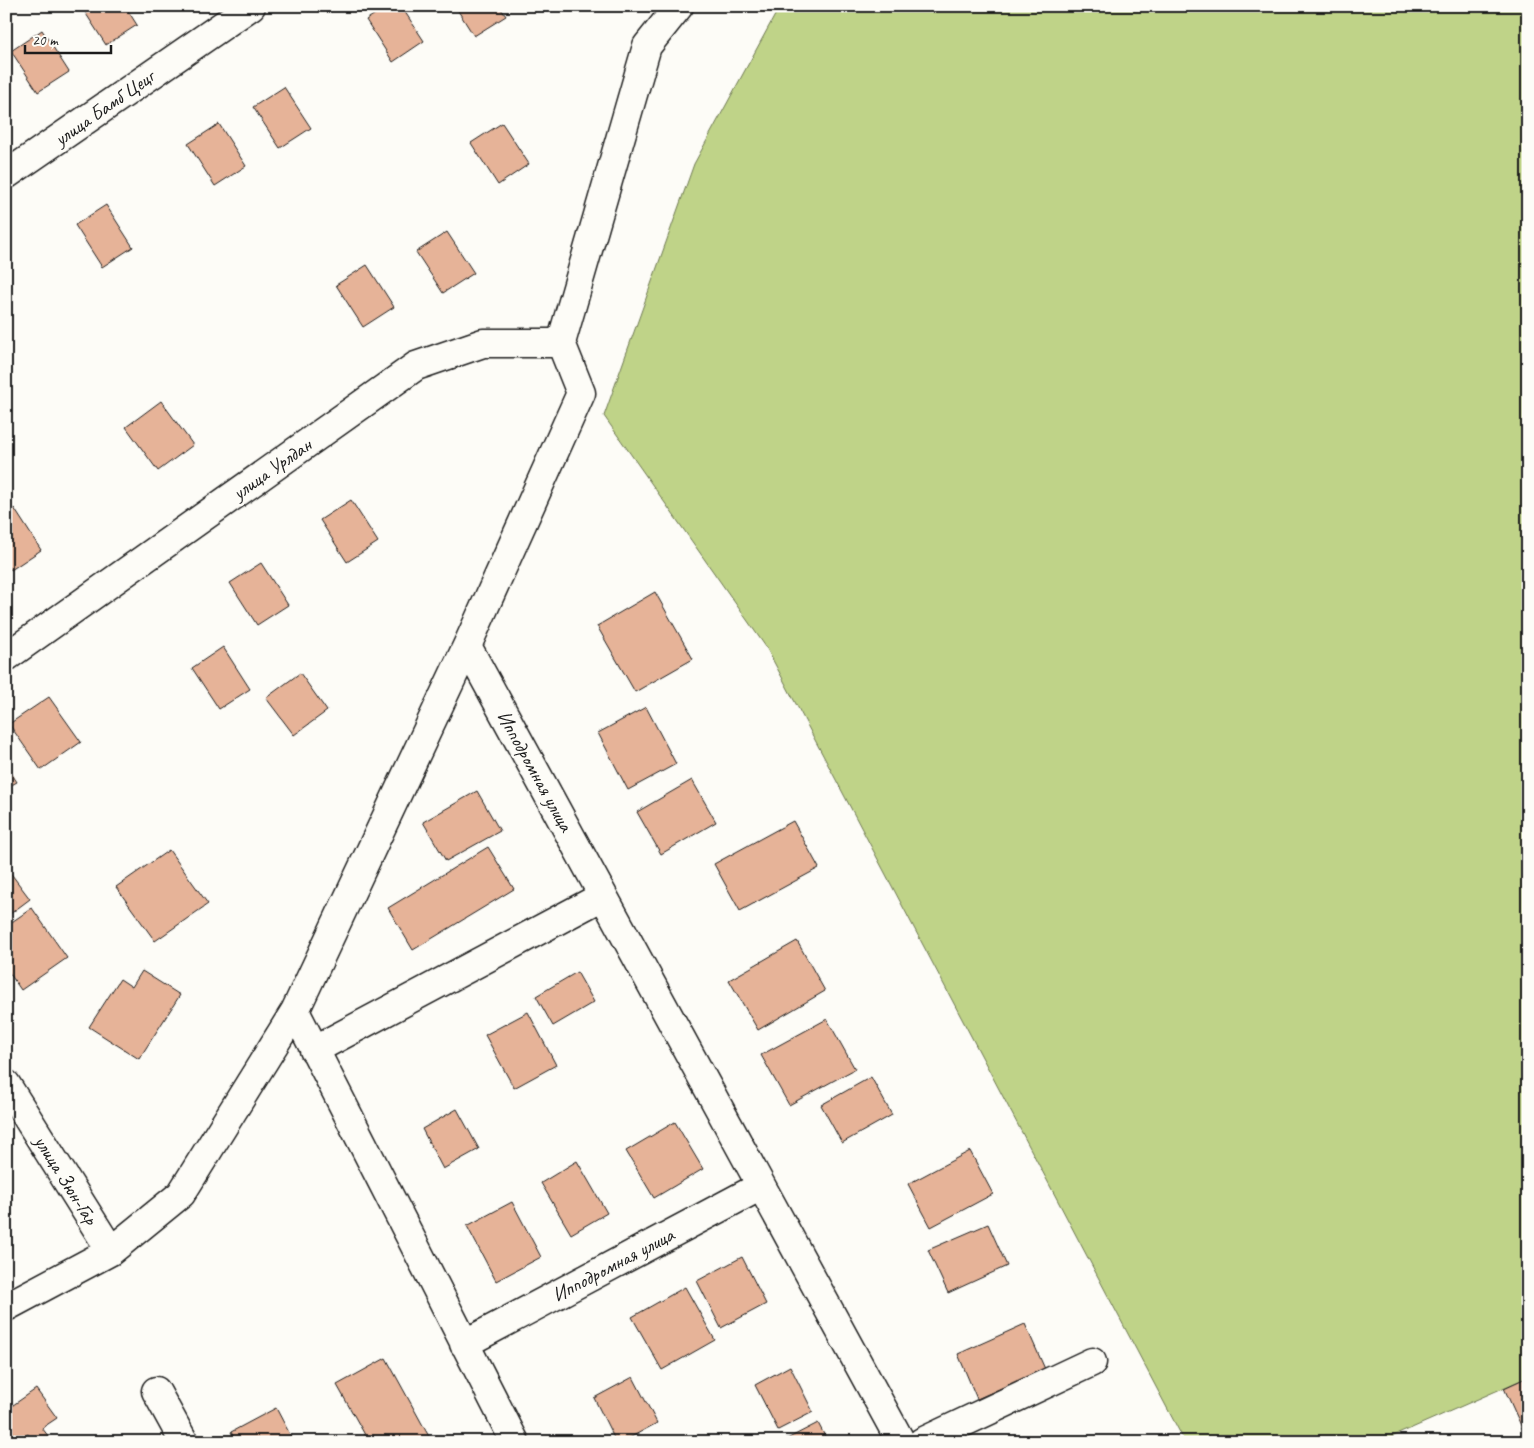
<svg xmlns="http://www.w3.org/2000/svg" width="1534" height="1448" viewBox="0 0 1534 1448" font-family="Caveat,sans-serif">
<style>
.green{fill:#bfd388;stroke:#6e7852}
.building{fill:#e6b398;stroke:#1c1c1c}
.lines{fill:none;stroke-linecap:round;stroke-linejoin:round}
.street-casing{stroke:#1c1c1c;stroke-width:31}
.street{stroke:#fdfcf7;stroke-width:28}
.labels{text-anchor:middle;dominant-baseline:central;stroke-width:5;stroke-linejoin:round;paint-order:stroke}
.street-label{font-size:20px;fill:#1c1c1c;stroke:#fdfcf7}
</style>
<rect width="100%" height="100%" fill="#fdfcf7"/>
<filter id="ink" filterUnits="userSpaceOnUse"><feTurbulence type="fractalNoise" baseFrequency=".02" numOctaves="2"/><feDisplacementMap in="SourceGraphic" scale="10" xChannelSelector="R" yChannelSelector="G"/><feConvolveMatrix kernelMatrix="1 2 1 2 8 2 1 2 1" color-interpolation-filters="sRGB"/></filter>
<g filter="url(#ink)">
<!-- green -->
<path class="green" d="M780,6h748v1371l-148,65h-195l-419,-795 -162,-231 90,-252z"/>
<!-- building -->
<path class="building" d="M81,6h44l12,19 -31,20z
M387,6h14l23,35 -31,21 -27,-42z
M455,6h44l7,10 -32,20z
M42,30l27,42 -31,20 -27,-41z
M284,87l27,41 -31,20 -27,-41z
M502,123l27,41 -31,21 -27,-42z
M219,124l27,42 -31,20 -27,-42z
M106,205l27,42 -31,20 -27,-42z
M447,232l27,41 -31,20 -27,-41z
M367,265l27,42 -31,20 -27,-42z
M161,401l32,44 -35,26 -32,-44z
M351,500l27,42 -31,20 -27,-42z
M14,508l27,42 -30,20 -5,-6v-51z
M261,563l27,42 -31,20 -27,-42z
M655,592l38,67 -58,33 -38,-66z
M223,647l27,42 -31,20 -27,-41z
M300,673l27,38 -33,24 -28,-37z
M49,697l32,45 -40,28 -32,-46z
M646,707l30,57 -48,26 -30,-57z
M6,765l11,17 -11,6z
M692,780l24,42 -55,32 -24,-42z
M477,791l23,40 -54,30 -23,-39z
M793,821l26,47 -79,43 -26,-47z
M488,847l26,42 -101,61 -25,-42z
M169,850l39,54 -53,37 -39,-54z
M6,867l24,32 -24,18z
M32,908l35,50 -46,32 -15,-22v-42z
M797,941l28,50 -67,39 -29,-50z
M142,971l38,24 -41,64 -50,-32 31,-48 12,8z
M577,972l17,30 -41,24 -17,-30z
M528,1012l28,53 -42,23 -29,-53z
M827,1019l28,50 -66,36 -28,-50z
M871,1077l21,38 -50,28 -21,-38z
M457,1109l22,40 -36,20 -21,-40z
M675,1122l28,47 -49,29 -28,-47z
M970,1151l23,43 -62,33 -23,-43z
M577,1161l30,52 -36,21 -30,-51z
M512,1202l29,55 -45,24 -29,-55z
M988,1224l19,42 -59,27 -20,-43z
M742,1257l24,47 -45,24 -24,-47z
M685,1287l30,53 -53,30 -30,-53z
M1025,1324l20,45 -68,30 -19,-45z
M386,1358l46,84h-63l-32,-57z
M790,1366l23,46 -35,18 -23,-45z
M633,1377l24,46 -35,19h-6l-22,-44z
M1528,1377v64l-24,-53z
M36,1389l21,29 -15,10 7,9 -7,5h-8l-6,-8 -11,8h-11v-32z
M276,1408l18,34h-58l-5,-10z
M818,1423l10,19h-42l-1,-2z"/>
<g class="lines">
<!-- street casing -->
<g class="street-casing">
<path id="street" d="M6,175l245,-169
M467,646l434,796
M6,657l410,-291 67,-23h78
M295,1011l220,431
M314,1050l289,-154
M6,1084l105,167
M6,1307l105,-56 70,-57 114,-183 172,-365 114,-253 -20,-50 86,-297 32,-40
M464,1344l297,-158
M156,1391l28,51
M922,1442l170,-80"/>
</g>
<!-- street -->
<use href="#street" class="street"/>
</g>
</g>
<g class="labels">
<!-- street labels -->
<g class="street-label">
<text transform="translate(104 108) rotate(-35)">улица Бамб Цецг</text>
<text transform="translate(272 469) rotate(-35)">улица Урлдан</text>
<text transform="translate(535 771) rotate(61)">Ипподромная улица</text>
<text transform="translate(66 1180) rotate(58)">улица Зюн-Гар</text>
<text transform="translate(613 1265) rotate(-28)">Ипподромная улица</text>
</g>
</g>
<!-- margin -->
<rect width="1534" height="1448" fill="none" stroke="#fdfcf7" stroke-width="25"/>
<rect x="12" y="12" width="1509" height="1423" fill="none" stroke="#1c1c1c" stroke-width="2" filter="url(#ink)"/>
<!-- scale -->
<path d="M25 45v8h86v-8" fill="none" stroke="#1c1c1c" stroke-width="2.5"/>
<text x="32" y="45" font-size="15" fill="#1c1c1c" stroke="#fdfcf7" stroke-width="4" paint-order="stroke">20 m</text>
</svg>
